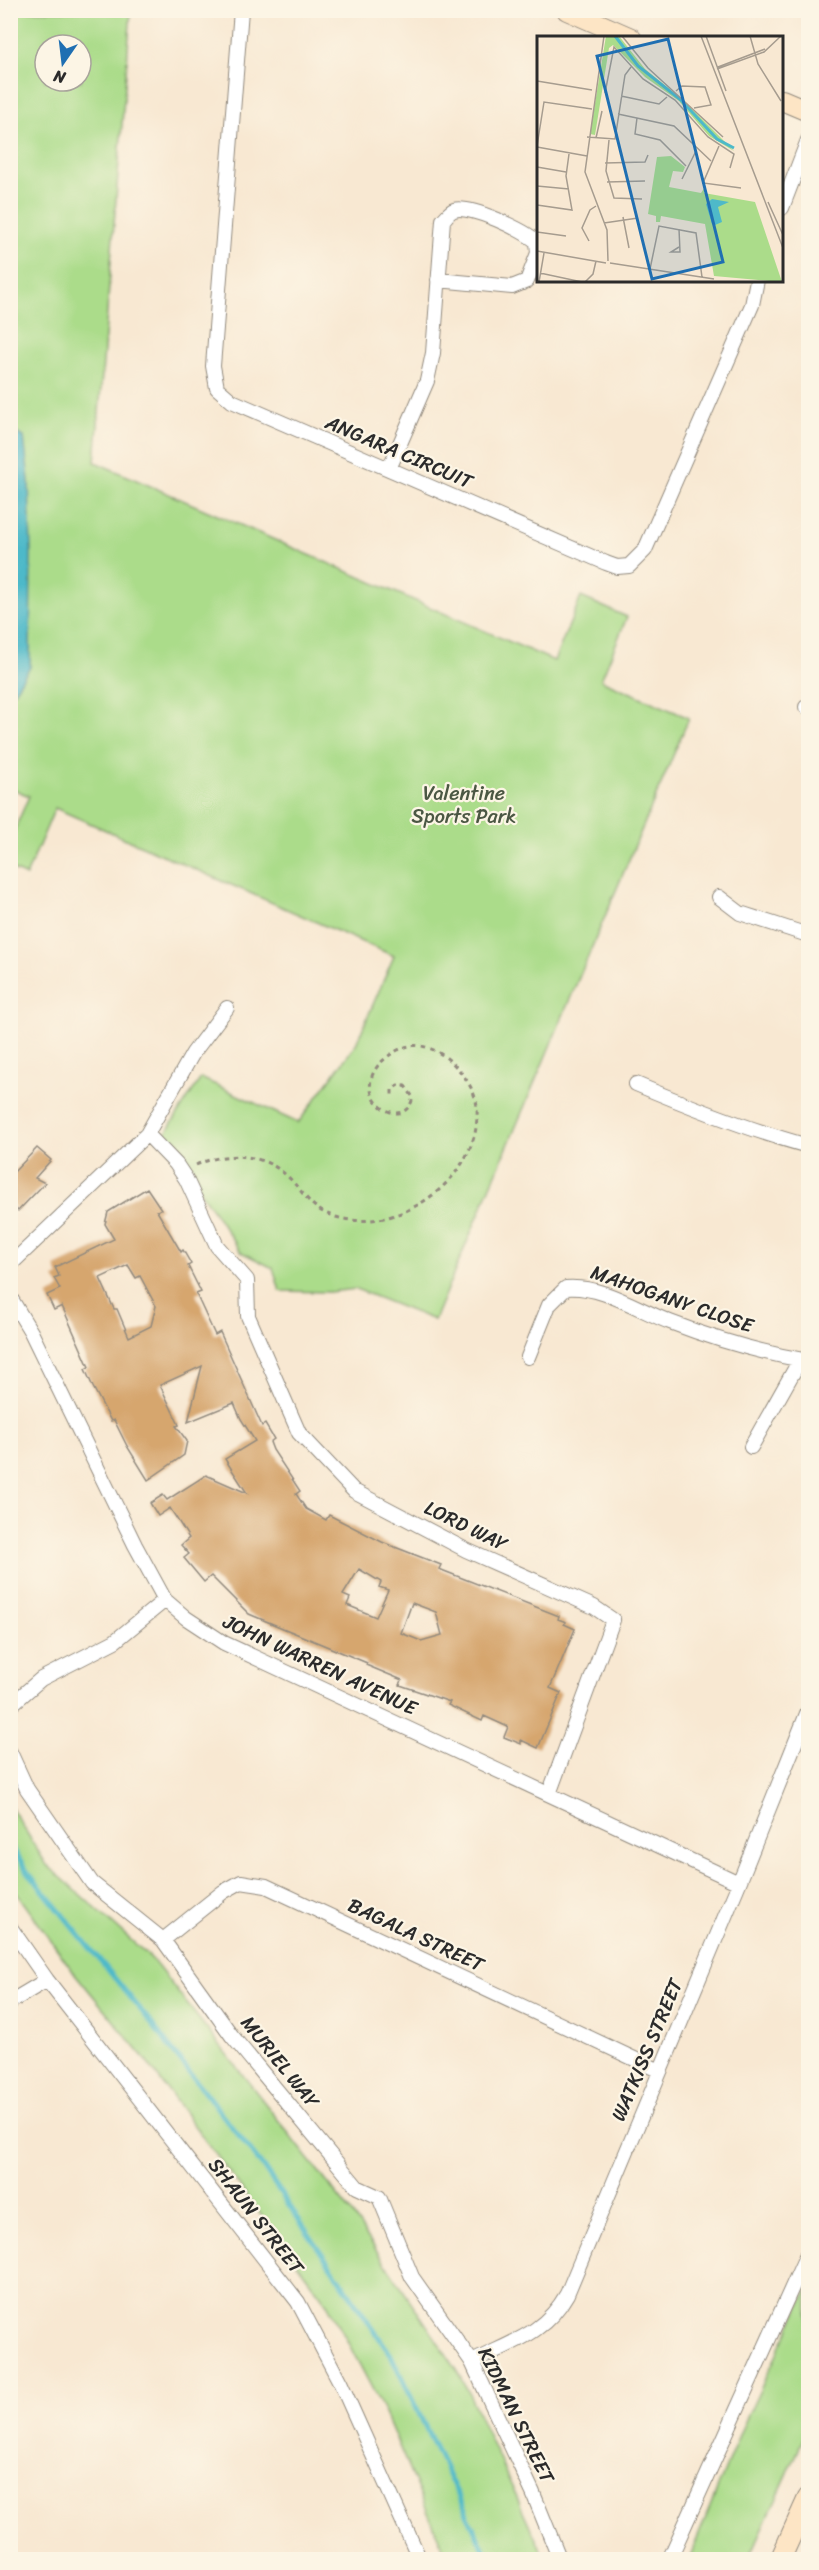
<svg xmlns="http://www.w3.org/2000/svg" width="819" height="2570" viewBox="0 0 819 2570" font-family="Sriracha,sans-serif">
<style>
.green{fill:#abdc8a;stroke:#6b845a;stroke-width:1.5;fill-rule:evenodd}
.water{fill:#4eb9c9;stroke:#3c727a;stroke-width:1.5}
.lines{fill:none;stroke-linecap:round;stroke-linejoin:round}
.stream{stroke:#4eb9c9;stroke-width:5}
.building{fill:#d6a66e;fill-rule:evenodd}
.street-casing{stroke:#928a7e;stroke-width:16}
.secondary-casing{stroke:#928a7e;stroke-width:22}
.path{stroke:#928a7e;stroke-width:3;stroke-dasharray:4.5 4.5;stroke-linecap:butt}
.street{stroke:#fff;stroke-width:14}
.secondary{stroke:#fde5c5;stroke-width:20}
.labels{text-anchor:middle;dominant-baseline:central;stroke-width:4.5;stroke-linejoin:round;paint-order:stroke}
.street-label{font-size:20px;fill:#2b2b2b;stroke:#fcf5e5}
.park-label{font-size:20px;fill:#4b5743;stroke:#fcf5e5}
.inset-river{fill:none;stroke:#4eb9c9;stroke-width:3}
.inset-road{fill:none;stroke:#a69c8f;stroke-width:1.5}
.view{fill:#1f6fb2;fill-opacity:0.15;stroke:#1f6fb2;stroke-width:3}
.inset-edge{fill:none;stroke:#2b2b2b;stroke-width:3}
</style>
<rect width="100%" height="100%" fill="#fcf5e5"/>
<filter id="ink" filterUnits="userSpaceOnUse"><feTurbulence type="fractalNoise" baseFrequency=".0167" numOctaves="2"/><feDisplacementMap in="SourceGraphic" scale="12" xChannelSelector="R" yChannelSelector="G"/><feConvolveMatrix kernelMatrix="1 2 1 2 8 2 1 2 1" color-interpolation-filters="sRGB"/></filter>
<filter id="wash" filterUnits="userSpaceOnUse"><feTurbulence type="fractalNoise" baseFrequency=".008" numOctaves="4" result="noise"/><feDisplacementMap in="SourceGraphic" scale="24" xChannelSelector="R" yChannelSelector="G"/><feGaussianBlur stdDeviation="1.35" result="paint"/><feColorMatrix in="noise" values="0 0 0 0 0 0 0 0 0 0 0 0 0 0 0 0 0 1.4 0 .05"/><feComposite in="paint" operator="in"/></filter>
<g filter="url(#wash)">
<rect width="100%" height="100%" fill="#f8e8d2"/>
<!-- green -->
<path class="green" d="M11,11h120l-36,451 459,199 27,-64 46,20 -26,63 88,38 -255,602 -78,-31 -27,3 -49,-1 -7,-23 -32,-16 -78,-115 38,-59 97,45 58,-79 38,-88 -339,-148 -29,68 -15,-7v-31l18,-42 -18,-8zM45,45h36v36h-36z
M11,1807l35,57 105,94 201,256 109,162 84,183h-97l-65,-150 -55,-104 -188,-252 -68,-83 -61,-85z
M808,2289v139l-59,131h-60l52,-129z"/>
<!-- water -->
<path class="water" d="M11,430l13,7 5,43 2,74 -1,113 -19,29z"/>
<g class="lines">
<!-- stream -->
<path class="stream" d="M10,1844l17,27 117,143 119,153 128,188 98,205"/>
</g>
<g id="blocks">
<!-- building -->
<path class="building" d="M37,1148l14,12 -16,18 10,5 -27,28 -8,-8v-27z
M147,1188l14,21 -4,2 24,41 2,-2 8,14 -3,2 13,26 -5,2 19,41 5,-3 42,94 3,-2 9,15 -4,3 3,8 27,41 -4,3 10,15 20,11 3,-5 53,27 59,23 -2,4 120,47 -1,3 8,3 -2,2 11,5 -25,59 11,5 -23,55 -17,-8v4l-17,-7 4,-10 -24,-11 -2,5 -34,-16 2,-3 -50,-17 2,-5 -36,-15 1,-2 -118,-49 -38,-38 -7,6 -20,-24 5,-4 -8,-9 8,-7 -19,-30 -12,8 -8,-13 13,-8 4,5 39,-25 41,18 -22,-34 30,-18 -14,-22 -7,-16 -46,19 14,-56 -42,19 19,40 -3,1 11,15 -3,14 -36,25 -21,-34 -13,-26 -3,1 -18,-34 -8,-18 4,-2 -27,-61 -8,4 -7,-15 13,-6 -6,-11 5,-2 -4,-9 59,-28 -9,-15 3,-12zM128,1265l8,13 4,-2 16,30 -5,20 -22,11 -12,-28h-3l-14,-31zM359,1569l22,13 -2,5 9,3 -12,27 -29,-12 3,-7 -7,-3zM412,1603l24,9 6,23 -21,6 -20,-8z"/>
</g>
</g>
<g filter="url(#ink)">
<use href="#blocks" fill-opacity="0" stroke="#928a7e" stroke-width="1.5"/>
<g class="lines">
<!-- street casing -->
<g class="street-casing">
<path id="street" d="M241,10l-28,356 4,22 15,13 374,162 11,4 12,-1 16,-16 107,-245 5,-25
M782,208l26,-68
M389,469l38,-88 6,-28 10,-133c3,-3 7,-9 11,-10 15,-6 72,21 83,32l1,11 -11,28 -15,6 -74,-7
M806,707h2
M719,897l21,16 68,22
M636,1084c57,24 113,46 172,62
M147,1134l29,30 10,15 31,67 30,34 1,36 51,117 55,58 112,59 128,57 19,13 -64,174
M10,1265l137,-131 46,-81 34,-45
M10,1297l21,35 104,213 30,55 21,18 38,25 515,240
M528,1357l21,-52 17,-17c36,-3 72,22 104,34 44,17 92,31 138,39
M751,1447l49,-87
M10,1706l31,-27 74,-38 50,-41
M10,1752l17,37 65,94 71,57 69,96 125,151 22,10 33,80 60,85 61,131 27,67
M10,1927l37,53 251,322 43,82 79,176
M163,1940l60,-48 18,-10 25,4 394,185
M10,2002l37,-22
M472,2362c39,-20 72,-27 95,-68l172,-411 69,-172
M669,2560l139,-308"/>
</g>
<!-- secondary casing -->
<g class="secondary-casing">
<path id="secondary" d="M567,10l64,28
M782,100l26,11
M780,2560l28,-62"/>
</g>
<!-- path -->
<path class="path" d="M196,1165c29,-13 65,-13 90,10 14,12 22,30 39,38 60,27 140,-22 151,-85 1,-8 2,-19 0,-27 -7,-29 -46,-69 -78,-51 -66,36 6,90 15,47l-8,-11 -7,-1 -6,5v7"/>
<!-- street -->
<use href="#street" class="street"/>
<!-- secondary -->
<use href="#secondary" class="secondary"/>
</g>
</g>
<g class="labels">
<!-- street labels -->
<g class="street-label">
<text transform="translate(399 452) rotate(23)">ANGARA CIRCUIT</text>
<text transform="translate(672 1299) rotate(19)">MAHOGANY CLOSE</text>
<text transform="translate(466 1526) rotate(26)">LORD WAY</text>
<text transform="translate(320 1665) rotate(25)">JOHN WARREN AVENUE</text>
<text transform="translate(416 1935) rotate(25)">BAGALA STREET</text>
<text transform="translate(647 2050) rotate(-67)">WATKISS STREET</text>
<text transform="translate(280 2062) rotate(51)">MURIEL WAY</text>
<text transform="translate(256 2216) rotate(52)">SHAUN STREET</text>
<text transform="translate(516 2415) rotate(64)">KIDMAN STREET</text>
</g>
<!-- park labels -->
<g class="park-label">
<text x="464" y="793">Valentine<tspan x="464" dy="23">Sports Park</tspan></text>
</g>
</g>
<!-- overview -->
<g transform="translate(537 36)">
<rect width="246" height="246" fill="#f8e8d2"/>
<path d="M69,0h13l26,33 38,31 51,51 -25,-15 -30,-35 -34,-24 -32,-32 -4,3 -14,87 -5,-1zM134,120l14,11 -2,5 -10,-1 -4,16 32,6 4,-6 -1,6 51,9 27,80 -68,-6 -9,-52 -44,-8 -1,6h-4v-6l-8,-2 9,-57z" fill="#abdc8a"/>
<path d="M175,163l17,3 -11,5 4,15 -7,3 -3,-1 -6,-20z" fill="#4eb9c9"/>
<path class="inset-river" d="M78,0l23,30 43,34 36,39 17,9"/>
<path class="inset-road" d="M67,0l-19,136 22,58 1,31M85,0l26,32 75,69M164,0l82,212M169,0l20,55M213,0l8,28 23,37M181,31l47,-18M180,33l47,-17 17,-16M0,45l55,9M139,55l6,-5 23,1 6,18 -17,3M68,57l9,-46 29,32 32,21 33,37 26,17 -4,14M84,60l38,8 8,-7M81,78l56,12 37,35M100,82l-2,16 25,6 26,26M50,101l28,2 10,-64 6,-8M59,102l6,-27M72,104l-3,31 8,27 28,1M0,110l7,-44 48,7M182,110l-16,37 38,5M0,111l50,9M68,127l40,-1 3,-7M0,131l29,5M145,143l14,-28M70,146l38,-1M0,150l32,3M231,166l15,33M0,169l35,5 -6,-34 3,-22M86,181l6,31M67,187l34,-5M0,196l29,4M52,205l-7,-13 8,-18 6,-4M142,211l-8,5h9l-1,-23M0,215l69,12M73,227l104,16M113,233l9,-43 37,7 6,44M3,237l42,9M2,246l5,-29M48,246l8,-8 3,-13"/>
<path class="view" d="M131,3l55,223 -71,17 -55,-223z"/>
<rect width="246" height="246" class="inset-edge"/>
</g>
<!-- margin -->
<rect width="819" height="2570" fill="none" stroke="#fcf5e5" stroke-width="36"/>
<!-- north arrow -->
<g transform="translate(63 63) rotate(194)"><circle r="28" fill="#fcf5e5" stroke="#a8a49b" stroke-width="1.5"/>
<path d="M0-4.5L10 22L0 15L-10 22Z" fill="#1f6fb2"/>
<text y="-9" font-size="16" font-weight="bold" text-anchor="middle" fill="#2b2b2b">N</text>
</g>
</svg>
